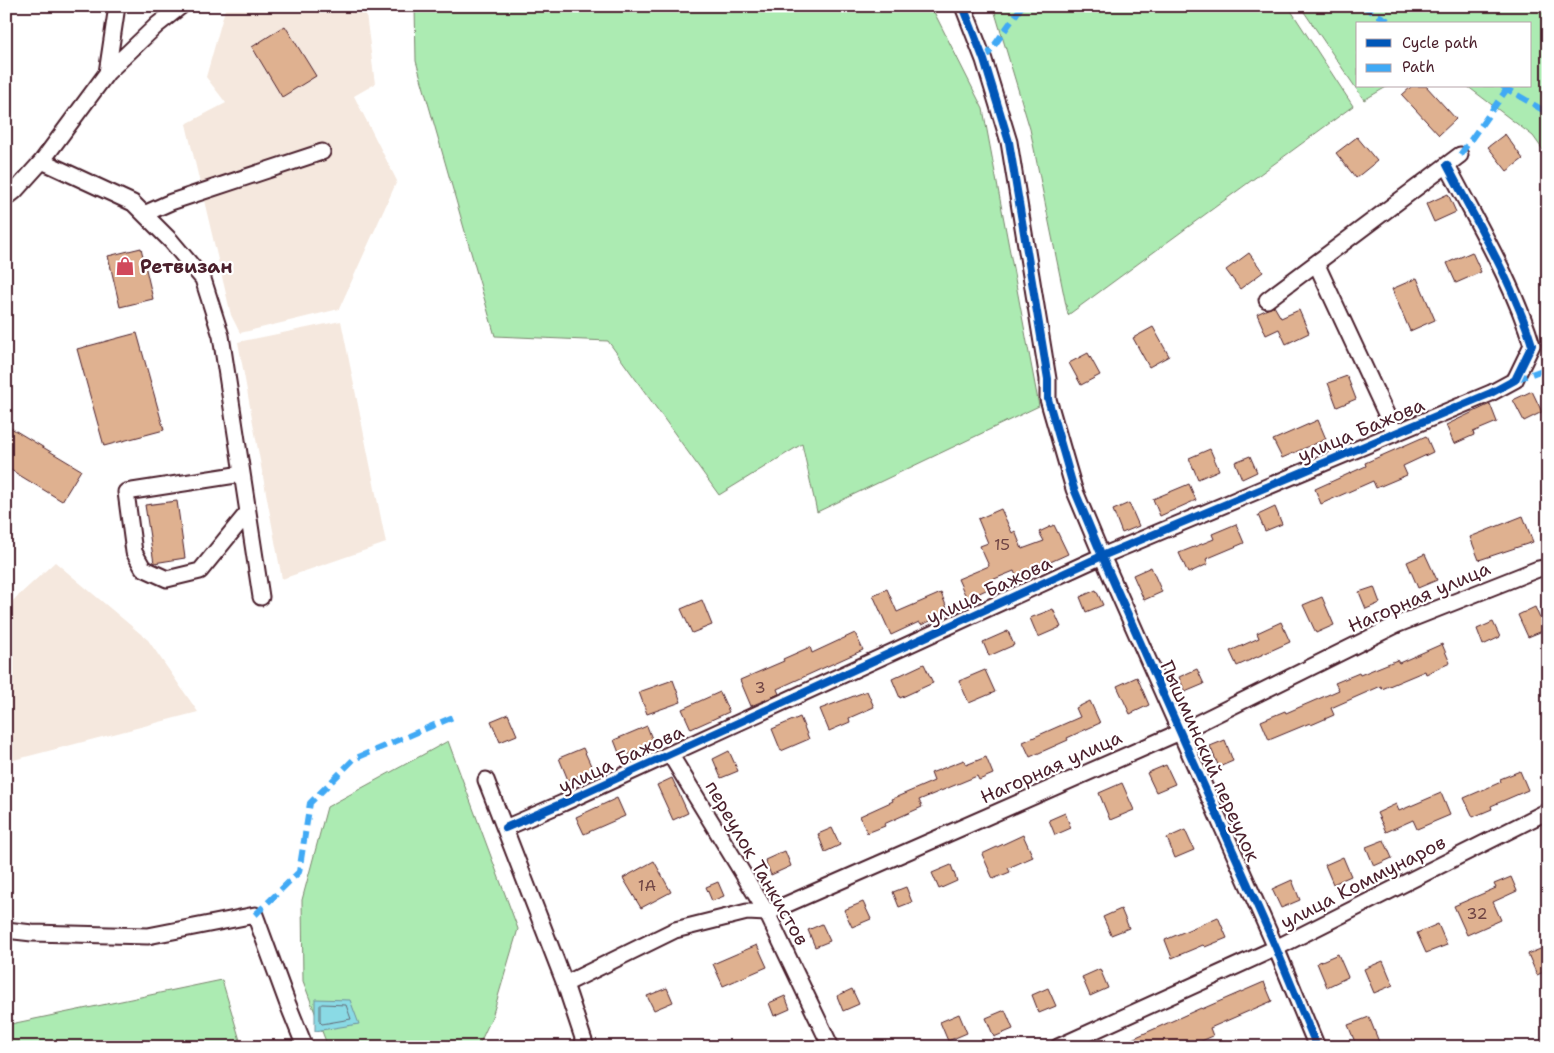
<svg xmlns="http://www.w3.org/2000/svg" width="1554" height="1053" viewBox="0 0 1554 1053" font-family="'Shantell Sans',sans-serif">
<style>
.built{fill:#f5e8de}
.green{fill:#acebb2;stroke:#7b856e}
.water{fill:#8adae5;stroke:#708f9b}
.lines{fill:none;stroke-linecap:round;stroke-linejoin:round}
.shore{stroke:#646a75;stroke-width:1}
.building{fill:#dfb190;stroke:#4a1f2b}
.minor-casing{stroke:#4a1f2b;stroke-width:19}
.minor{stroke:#fff;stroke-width:15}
.quiet{stroke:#3fa9f5;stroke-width:6;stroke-dasharray:12 6;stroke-linecap:butt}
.cycleway-casing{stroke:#fff;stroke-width:11}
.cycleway{stroke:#0057b8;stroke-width:8}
.labels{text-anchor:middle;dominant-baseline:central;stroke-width:4.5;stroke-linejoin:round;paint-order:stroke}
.number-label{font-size:16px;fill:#6f4444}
.poi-label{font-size:19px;font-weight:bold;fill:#4a1f2b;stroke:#fff;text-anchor:start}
.street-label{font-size:19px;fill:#4a1f2b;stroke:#fff}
</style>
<rect width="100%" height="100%" fill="#fff"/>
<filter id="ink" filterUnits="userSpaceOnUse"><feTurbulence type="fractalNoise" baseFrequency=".02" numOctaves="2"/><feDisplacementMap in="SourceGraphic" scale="10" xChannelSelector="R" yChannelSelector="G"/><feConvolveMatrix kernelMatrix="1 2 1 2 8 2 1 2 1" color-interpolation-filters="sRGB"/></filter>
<g filter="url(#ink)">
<!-- built -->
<path class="built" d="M226,6h139l10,78 -21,12 43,85 -58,128 -99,24 -9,-18 -45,-191 40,-21 -20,-26z
M341,321l45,222 -104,36 -44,-237z
M55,562l93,78 50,72 -192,50v-155z"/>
<!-- green -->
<path class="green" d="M415,6h516l52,103 56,297 -222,106 -15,-68 -83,51 -111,-154 -113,-5 -79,-275z
M993,6h295l65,100 -285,209 -38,-186z
M1300,6h248v151l-15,-21 -66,-50h63v-62h-172v62h30l-24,14z
M448,741l70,188 -26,88 -14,30h-150l-25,-66 -1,-81 25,-93z
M222,980l20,67h-236v-22z"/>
<!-- water -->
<path class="water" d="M315,999l35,1 9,24 -44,7z"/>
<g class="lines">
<!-- shore -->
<path class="shore" d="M322,1004l24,1 5,14 -29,5 -2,-2v-16z"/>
</g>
<!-- building -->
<path class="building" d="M285,26l31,50 -34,21 -30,-50z
M1412,86h14l30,33 -17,16 -37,-40z
M1505,134l18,25 -16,12 -19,-24z
M1357,137l20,24 -21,17 -20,-25z
M1448,194l8,18 -22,10 -8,-18z
M141,248l12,51 -33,8 -12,-51z
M1472,252l9,20 -25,11 -9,-20z
M1249,253l14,19 -23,17 -14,-19z
M1417,278l18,42 -25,11 -18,-42z
M1274,306l7,12 18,-8 10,23 -23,11 -7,-15 -13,6 -9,-21z
M1153,327l16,29 -20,11 -16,-29z
M137,333l27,97 -60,16 -27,-97z
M1088,353l12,22 -19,10 -12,-22z
M1347,376l9,23 -19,8 -9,-24z
M1532,391l10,21 -18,9 -11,-21z
M1490,404l7,18 -24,10 1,3 -20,9 -8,-19z
M1318,420l8,19 -44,19 -9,-18z
M6,425l75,45 -19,31 -56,-34z
M1426,436l7,16 -30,14 4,9 -31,13 -3,-7 -52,23 -6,-15 51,-23 -1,-3z
M1210,449l9,21 -21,9 -9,-21z
M1250,456l7,16 -15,7 -7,-17z
M1189,484l7,16 -36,16 -7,-17z
M177,501l8,57 -31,5 -9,-58z
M1129,503l10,23 -17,7 -9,-23z
M1275,507l7,17 -17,7 -7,-16z
M1001,509l11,24 3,-2 7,18 22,-8 -5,-9 15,-7 14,29 -33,15 1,3 -18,8 -4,-9 -27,11 3,6 -23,11 -9,-20 31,-13 -9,-20 8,-3 -10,-24z
M1523,516l10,26 -54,18 -9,-23z
M1236,524l8,19 -38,16 2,5 -20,9 -9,-20 35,-14 -2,-5z
M1425,554l12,26 -19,8 -11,-26z
M1151,567l11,25 -18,8 -11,-25z
M1374,587l6,16 -14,6 -7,-17z
M887,589l10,23 44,-19 8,20 -28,12 -2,-3 -28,13 -18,-40z
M1096,590l7,15 -17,7 -6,-15z
M1322,597l12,28 -18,8 -13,-28z
M702,600l10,25 -20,8 -11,-24z
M1535,607l10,23 -17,7 -10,-22z
M1053,609l8,18 -23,10 -8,-19z
M1281,622l9,20 -53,24 -7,-15 29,-13 -2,-5z
M1493,622l7,15 -17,8 -6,-16z
M1008,631l6,14 -25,11 -6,-14z
M855,633l8,17 -86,39 2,5 -28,12 -11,-26 44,-19 -1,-2 27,-12 2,6z
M1442,644l8,19 -24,11 -1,-3 -43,18 -1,-3 -50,22 3,7 -23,10 -1,-2 -41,17 -8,-19 24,-10 1,2 53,-23 -4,-7 24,-10 1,2 37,-15 2,3z
M924,664l9,19 -33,15 -8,-19z
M1197,669l7,15 -19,8 -6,-15z
M985,670l10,22 -26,11 -10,-22z
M1137,677l12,28 -19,9 -13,-28z
M673,680l8,22 -34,12 -8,-22z
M867,691l7,16 -25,11 1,4 -21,9 -9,-22z
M720,692l9,20 -38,17 -9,-20z
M1090,701l10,22 -33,15 1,2 -38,17 -7,-15 57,-25 -4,-9z
M508,714l9,21 -17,7 -9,-21z
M800,717l9,22 -28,12 -9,-22z
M647,726l7,18 -33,14 -7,-18z
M1225,740l8,21 -14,6 -9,-21z
M583,748l10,22 -25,10 -9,-22z
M729,751l9,20 -17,7 -8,-19z
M986,757l7,17 -14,6 -2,-4 -58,24 3,7 -38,17 1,2 -18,7 -7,-17 33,-15 -1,-2 42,-18 -3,-8 33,-13 2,5z
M1166,765l9,19 -19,8 -9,-19z
M1520,771l8,19 -37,16 1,3 -19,8 -9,-19 37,-16 -1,-3z
M672,778l16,35 -15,7 -16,-35z
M1122,783l12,27 -24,10 -11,-27z
M1441,793l9,22 -33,14 -4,-9 -27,12 -9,-19 19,-9 3,7z
M617,798l8,18 -41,18 -8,-17z
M1065,813l6,15 -16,7 -6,-15z
M832,828l8,17 -15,7 -7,-18z
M1185,830l9,20 -19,8 -8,-20z
M1023,835l10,22 -25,11 2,4 -17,7 -11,-25z
M1384,840l8,18 -18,8 -8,-19z
M785,851l6,15 -20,9 -6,-15z
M1343,857l8,19 -18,8 -8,-19z
M654,861l17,31 -30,16 -18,-30z
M951,865l6,16 -18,8 -7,-16z
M1511,877l6,14 -24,11 8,18 -34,15 -13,-29 42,-18 -2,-4z
M1292,880l8,20 -19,8 -9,-19z
M718,882l6,14 -12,5 -6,-14z
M906,887l6,15 -13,5 -6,-15z
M863,902l8,17 -19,8 -8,-17z
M1121,909l8,19 -18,7 -8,-18z
M1218,917l9,21 -22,9 -2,-2 -31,13 -7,-18z
M822,924l8,17 -15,6 -7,-17z
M1438,924l9,21 -21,8 -9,-20z
M757,945l10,22 -44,19 -10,-22z
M1548,946v24l-11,5 -9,-21z
M1338,954l10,23 -21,10 -10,-24z
M1383,961l10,24 -19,8 -10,-24z
M1100,969l8,19 -18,8 -8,-19z
M1264,982l8,19 -62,27 3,8 -25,11h-74l87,-39 1,1z
M667,988l6,14 -19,8 -7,-14z
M1048,988l8,18 -17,7 -7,-18z
M852,989l7,15 -16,7 -6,-15z
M785,996l5,13 -16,7 -5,-13z
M1005,1010l8,19 -19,8 -8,-19z
M959,1014l8,19 -19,8 -8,-19z
M1369,1017l10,25 -12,5h-10l-9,-22z"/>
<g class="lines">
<!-- minor casing -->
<g class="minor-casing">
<path id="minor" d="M963,6l21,54 25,82 39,237v20l26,90 28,67 174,392 41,99
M107,73l10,-67
M42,161l91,42 38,38 32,38 18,57 40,261
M6,198l9,-7 27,-30 65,-88 50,-48 24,-19
M144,214l27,-12 151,-50
M1316,263l79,170
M1267,300l193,-145
M242,474l-116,18 8,60 9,16 24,11 33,-8 48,-59
M670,754l97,159 64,134
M486,780l79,204 21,63
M505,828l58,-25 539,-247 389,-163 24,-13 17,-35c-19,-63 -55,-122 -85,-180
M6,930l26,3 116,3 107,-21 32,87 18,45
M565,984l110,-54 72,-18 20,1 413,-181 216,-107 142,-56 10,-2
M1058,1047l218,-99 272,-137"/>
</g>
<!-- minor -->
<use href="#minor" class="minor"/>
<!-- quiet -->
<path class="quiet" d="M1362,6l32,18
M984,60l38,-54
M1502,86l46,27
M1460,155l47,-66
M1515,380l33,-12
M255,915l44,-43 11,-69 44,-44 99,-42"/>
<!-- cycleway casing -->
<g class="cycleway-casing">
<path id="cycleway" d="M963,6l21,54 25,82 39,237v20l26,90 28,67 174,392 41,99
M505,828l58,-25 539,-247 389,-163 24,-13 17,-35c-19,-63 -55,-122 -85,-180"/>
</g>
<!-- cycleway -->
<use href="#cycleway" class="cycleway"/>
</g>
</g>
<!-- icons -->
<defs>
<g id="shop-bare" transform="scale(1.5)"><path d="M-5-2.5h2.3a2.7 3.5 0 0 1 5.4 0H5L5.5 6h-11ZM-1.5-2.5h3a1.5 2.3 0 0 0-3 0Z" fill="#d1495b" stroke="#fff" stroke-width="2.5" paint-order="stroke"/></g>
</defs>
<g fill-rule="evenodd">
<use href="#shop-bare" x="125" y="266"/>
</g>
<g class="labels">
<!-- number labels -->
<g class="number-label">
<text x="1002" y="544">15</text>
<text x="760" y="687">3</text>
<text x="647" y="885">1А</text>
<text x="1477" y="913">32</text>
</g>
<!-- poi labels -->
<g class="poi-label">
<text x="140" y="266">Ретвизан</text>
</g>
<!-- street labels -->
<g class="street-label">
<text transform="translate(1361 430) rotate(-23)">улица Бажова</text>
<text transform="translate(989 590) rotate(-25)">улица Бажова</text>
<text transform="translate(1419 597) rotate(-23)">Нагорная улица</text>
<text transform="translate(621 759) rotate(-25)">улица Бажова</text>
<text transform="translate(1210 761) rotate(66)">Пышминский переулок</text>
<text transform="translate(1051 767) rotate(-24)">Нагорная улица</text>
<text transform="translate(757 863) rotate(60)">переулок Танкистов</text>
<text transform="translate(1363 882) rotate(-27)">улица Коммунаров</text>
</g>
</g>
<!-- margin -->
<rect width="1554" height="1053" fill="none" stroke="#fff" stroke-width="25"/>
<rect x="12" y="12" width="1529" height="1028" fill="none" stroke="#4a1f2b" stroke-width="2" filter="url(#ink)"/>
<!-- legend -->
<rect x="1356" y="22" width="175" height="65" fill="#ffffff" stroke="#b7a5aa"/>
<rect x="1366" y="39" width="25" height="8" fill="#0057b8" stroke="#b7a5aa"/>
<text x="1402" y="48" font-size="15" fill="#4a1f2b">Cycle path</text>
<rect x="1366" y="64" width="25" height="8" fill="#3fa9f5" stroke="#b7a5aa"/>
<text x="1402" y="72" font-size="15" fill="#4a1f2b">Path</text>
</svg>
